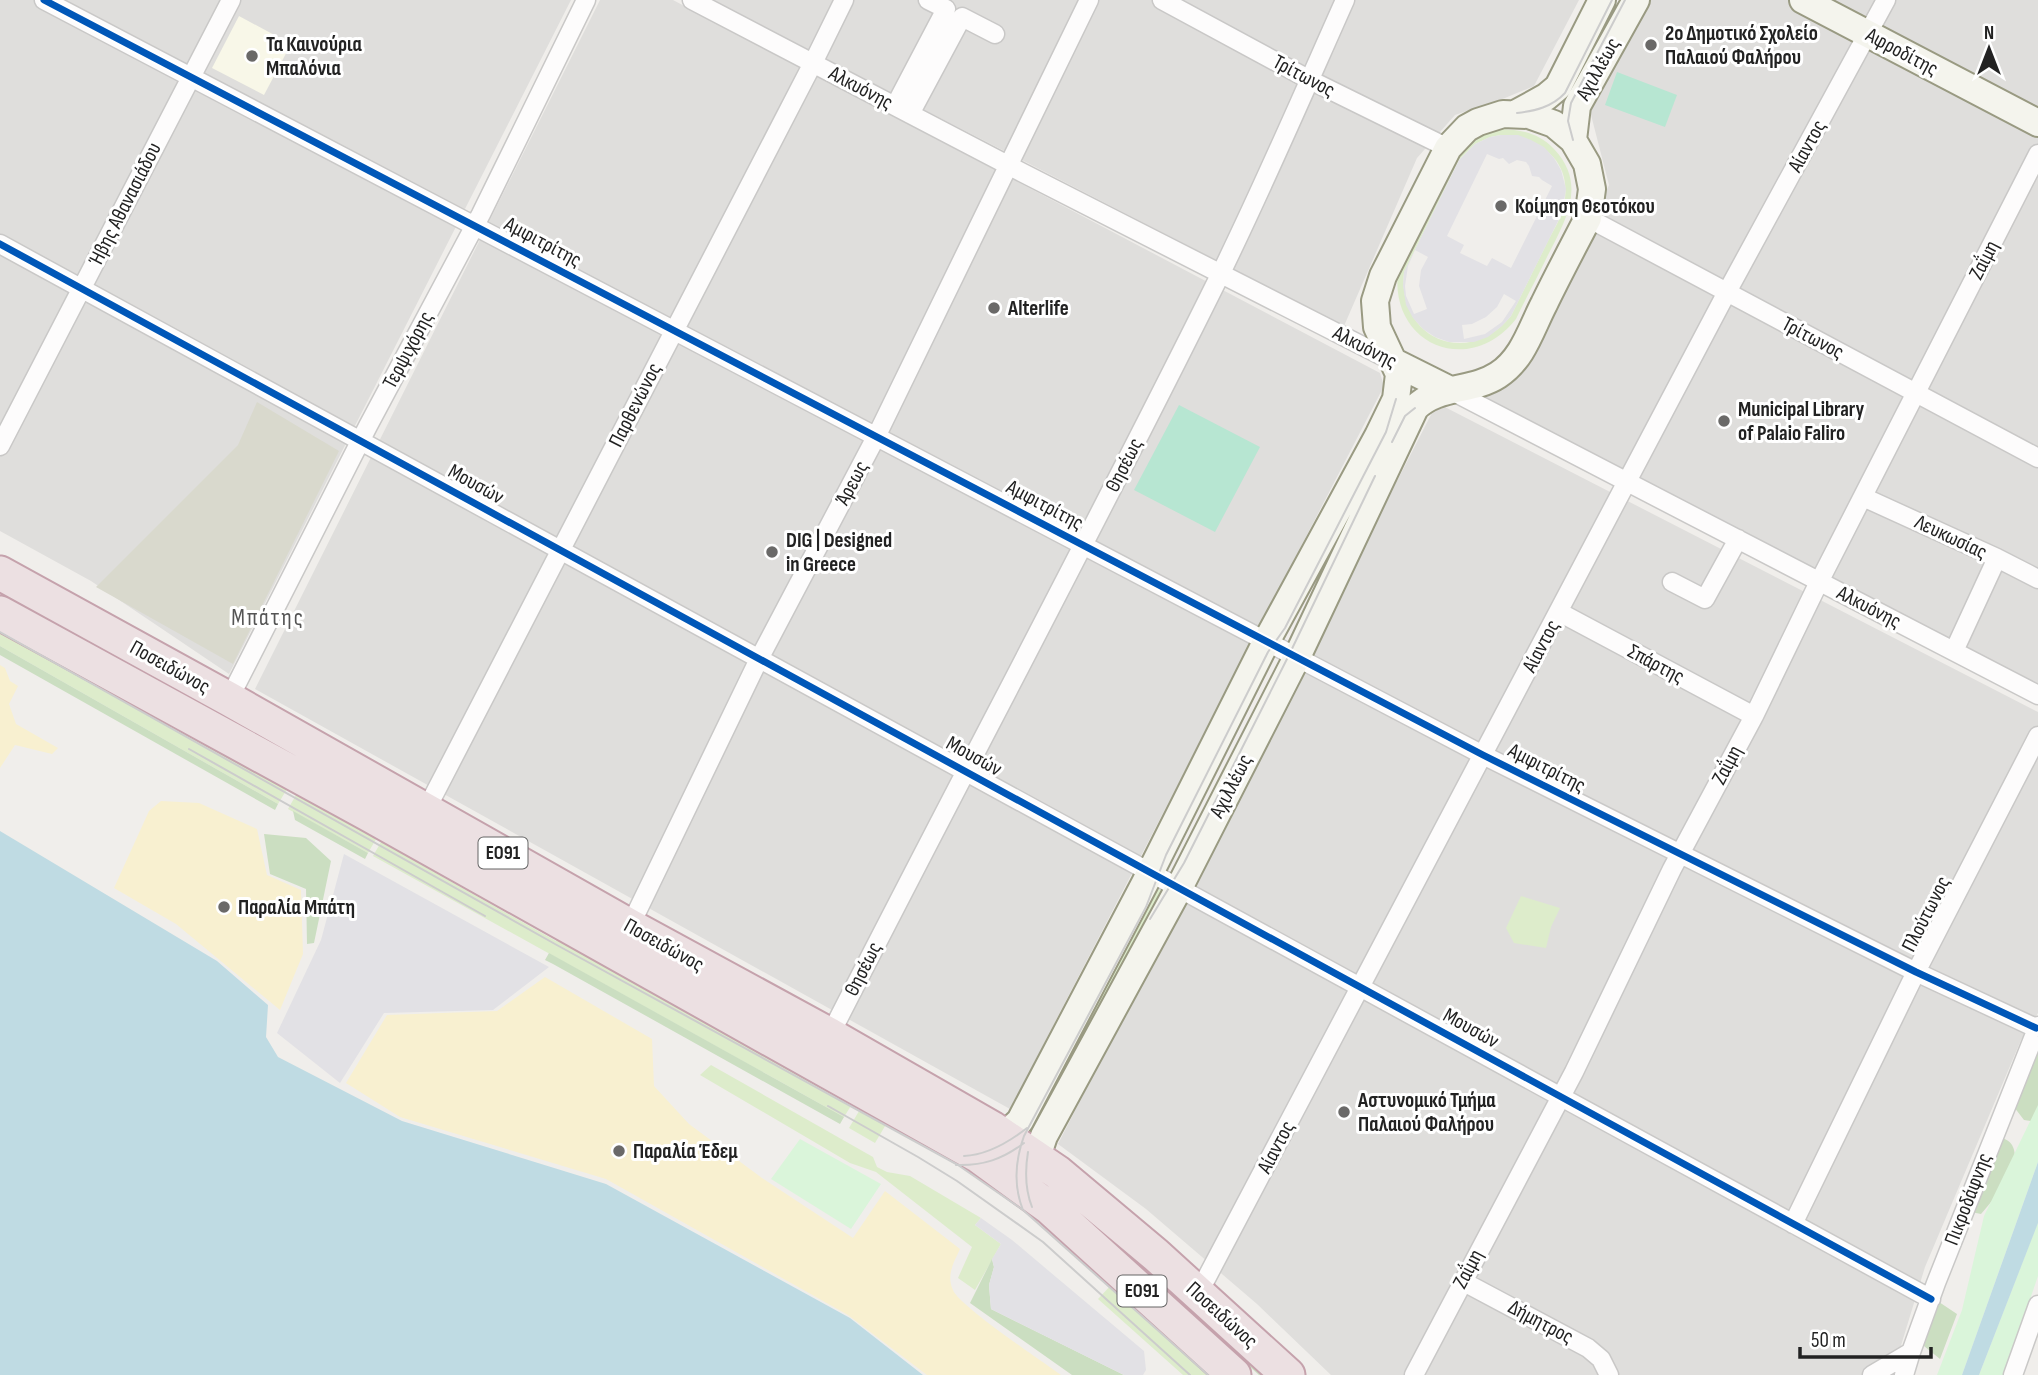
<svg xmlns="http://www.w3.org/2000/svg" width="2038" height="1375" viewBox="0 0 2038 1375" font-family="'Sofia Sans Condensed',sans-serif">
<style>
.residential{fill:#dfdedc}
.education{fill:#f8f7e8}
.construction{fill:#d9d9cd}
.grass{fill:#ddeccb;fill-rule:evenodd}
.forest{fill:#cbdec1}
.sand{fill:#f8f0d0}
.park{fill:#daf5da}
.pitch{fill:#b7e6d2}
.plaza{fill:#e2e1e5;fill-rule:evenodd}
.water{fill:#bfdbe3}
.lines{fill:none;stroke-linecap:round;stroke-linejoin:round}
.street-casing{stroke:#c9c8c7;stroke-width:21}
.secondary-casing{stroke:#999a82;stroke-width:30}
.highway-casing{stroke:#c5a2ac;stroke-width:37}
.street{stroke:#fdfcfc;stroke-width:18}
.secondary{stroke:#f4f4ed;stroke-width:26}
.highway{stroke:#ece0e2;stroke-width:33}
.tram{stroke:#ccc;stroke-width:2}
.cycleway-casing{stroke:#fff;stroke-width:11}
.cycleway{stroke:#0057b8;stroke-width:7}
.poi-dot{fill:#6a6968;stroke:#fff;stroke-width:2.5}
.labels{text-anchor:middle;dominant-baseline:central;stroke-width:6;stroke-linejoin:round;paint-order:stroke}
.shield{fill:#fff;stroke:#646464;stroke-width:2}
.shield-label{font-size:19px;font-weight:bold;fill:#222}
.poi-label{font-size:21px;font-weight:bold;fill:#222;stroke:#fff;text-anchor:start}
.street-label{font-size:21px;fill:#222;stroke:#fff}
.neighbourhood-label{font-size:23px;letter-spacing:2px;fill:#555;stroke:#fff}
</style>
<rect width="100%" height="100%" fill="#f0eeeb"/>
<!-- residential -->
<path class="residential" d="M0,0h571l-342,674 -138,-93 -91,-50z
M600,0h73l707,373 4,13 -374,723 -755,-420z
M711,0h868l-45,86 -29,12 -50,17 -38,43 -73,168z
M1646,0h392v685l-563,-293 72,-68 62,-139 -19,-74z
M1437,403l601,309v301l-17,27 -96,227 -33,108h-561l-74,-71 -111,-95 -88,-65z"/>
<!-- education -->
<path class="education" d="M239,16l52,28 -27,51 -52,-27z"/>
<!-- construction -->
<path class="construction" d="M257,402l82,49 -106,213 -137,-77 142,-142z"/>
<!-- grass -->
<path class="grass" d="M1501,129c21,1 38,4 53,20 34,36 11,72 -7,108 -10,21 -21,41 -31,62 -46,59 -127,26 -118,-48 19,-39 42,-102 72,-130 8,-8 20,-10 31,-12zM1501,135c39,2 72,26 63,69 -2,14 -11,26 -17,39 -12,24 -24,49 -36,73 -43,53 -114,23 -107,-44l55,-112 16,-16 15,-7z
M0,628l287,161 -9,15 -278,-158z
M296,795l80,44 -8,14 -80,-44z
M381,842l175,99 4,-6 294,166 -10,16 -471,-261z
M1152,887l11,4 -67,135 -13,-7z
M1521,896l39,12 -9,19 -5,21 -32,-5 -8,-15z
M711,1065l162,92 4,10 10,5 23,4 71,42 -6,7 26,19 -26,46 -17,-12 14,-31 -96,-75 -26,-9 -150,-88z
M862,1106l26,15 -13,22 -26,-15z
M1113,1283l101,92h-31l-85,-76z"/>
<!-- forest -->
<path class="forest" d="M0,646l278,158 -3,6 -275,-155z
M293,811l75,42 -3,6 -70,-39z
M264,834l42,4 25,23 -17,82 -7,1 -1,-55 -36,-15z
M549,953l295,164 -4,7 -287,-160 -8,-4z
M2038,1036v86l-14,-2 -10,-13z
M1998,1136c5,2 11,4 14,9 12,20 -19,55 -31,69l-10,-2z
M1066,1203l26,17 176,155h-9z
M992,1259l2,8 -5,18 2,24 133,66h-52l-102,-72z
M1936,1300l21,14 -17,45 -21,-17z"/>
<!-- sand -->
<path class="sand" d="M0,665l5,3 5,13 8,5 -9,18 7,20 42,24 -6,6 -37,-9 -15,23z
M161,801l38,2 58,26 10,46 34,15 2,64 -23,56 -104,-86 -62,-36 35,-77z
M545,977l107,62 2,47 35,38 73,54 91,60 32,-47 75,58c-6,13 -14,26 -7,41 5,15 90,72 108,85h-134l-79,-60 -242,-136 -206,-62 -54,-34 41,-68 110,-4z"/>
<!-- park -->
<path class="park" d="M2038,1105v57l-76,213h-25l25,-65 22,-94z
M800,1139l81,45 -30,45 -80,-50z
M2038,1222v54l-34,99h-25z"/>
<!-- pitch -->
<path class="pitch" d="M1617,72l60,23 -12,32 -60,-22z
M1179,405l81,42 -45,85 -81,-42z"/>
<!-- plaza -->
<path class="plaza" d="M1501,135h17l13,5 13,7 10,11 7,12 5,19 -4,24 -51,103 -9,10 -14,11 -14,5h-25l-14,-5 -12,-8 -10,-11 -7,-13 -3,-19 1,-14 55,-112 16,-16 15,-7zM1487,154l12,5 4,-1 6,6 8,-4 9,2 3,4 3,10 7,1 3,3 10,6 -41,82 -19,-10 -5,8 -27,-13 4,-8 -17,-9zM1415,250l13,7 -7,13 -2,16 8,23 -13,5 -8,-18 -1,-10 3,-20zM1504,294l12,7 -14,21 -17,12 -21,5 -2,-14 10,-1 14,-7 11,-10z
M344,854l205,113 -56,43 -109,3 -44,70 -63,-50 44,-93z
M981,1218l31,22 132,111 2,19 -3,5h-19l-133,-66 -2,-24 5,-18 -2,-8 9,-15 -26,-19z"/>
<!-- water -->
<path class="water" d="M0,831l217,130 51,44 -2,32 12,20 124,64 204,63 244,134 73,57h-923z
M2038,1162v61l-59,152h-17z"/>
<g class="lines">
<!-- street casing -->
<g class="street-casing">
<path id="street" d="M44,0l1439,755 433,217 120,56
M692,0l331,173 371,189
M1162,0l148,80 138,68
M895,106l51,-97 -18,-9
M910,114l52,-97 33,17
M1588,218l450,240
M0,244l1931,1055
M1450,390l588,305
M0,446l231,-446
M1863,497l134,61 41,21
M1672,582l33,17 33,-60
M1559,612l195,104
M1954,651l43,-93
M229,699l139,-273 113,-212 105,-214
M426,810l387,-747 31,-63
M630,926l129,-267 117,-222 213,-437
M830,1035c129,-254 264,-505 390,-760 44,-90 84,-183 125,-275
M1793,1224l123,-252 122,-236
M1462,1281l126,67 13,11 8,16
M1198,1294l529,-1002 159,-292
M1414,1375l160,-303 98,-203 82,-153 63,-130 221,-432
M1872,1375l39,-23
M1904,1375l7,-23 25,-69 102,-257
M2013,1375l25,-70"/>
</g>
<!-- secondary casing -->
<g class="secondary-casing">
<path id="secondary" d="M1803,0l235,123
M1517,113l29,-16 12,-10 44,-87
M1573,140l4,-34 59,-106
M1394,362l56,28
M1004,1136l16,-15 125,-238 121,-241 112,-206 18,-37 3,-25 -22,-47 -2,-26 8,-25 65,-128 19,-20 11,-6 25,-8 26,1 25,9 19,16 14,24 5,25 -4,29c-15,29 -30,57 -44,86 -13,25 -21,55 -46,71 -26,17 -60,10 -83,33l-118,249 -118,231 -135,248 -7,21"/>
</g>
<!-- highway casing -->
<g class="highway-casing">
<path id="highway" d="M0,573l229,126 401,227 200,109 162,93 65,44 99,83 132,120
M0,613l368,201 609,341 73,53 184,167"/>
</g>
<!-- street -->
<use href="#street" class="street"/>
<!-- secondary -->
<use href="#secondary" class="secondary"/>
<!-- highway -->
<use href="#highway" class="highway"/>
<!-- tram -->
<path class="tram" d="M1517,113c18,-2 35,-6 48,-20l47,-93
M1573,140l-5,-19 3,-18 54,-103
M1392,442l13,-26 10,-8
M0,632l555,312 403,221 65,45 185,165
M189,749l296,167
M1150,919l34,-56 105,-208 86,-179
M828,1106l90,51 39,24 86,61 147,133
M1028,1152c-3,18 -3,37 4,55
M964,1156c23,-1 45,-14 63,-28
M956,1165c27,1 47,-6 68,-22
M1023,1210c-10,-25 -8,-49 1,-74l122,-229 20,-52 102,-203 17,-24 101,-196 10,-33"/>
<!-- cycleway casing -->
<g class="cycleway-casing">
<path id="cycleway" d="M44,0l1439,755 433,217 120,56
M0,244l1931,1055"/>
</g>
<!-- cycleway -->
<use href="#cycleway" class="cycleway"/>
</g>
<!-- markers -->
<g class="poi-dot">
<circle cx="1651" cy="45" r="7"/>
<circle cx="252" cy="56" r="7"/>
<circle cx="1501" cy="206" r="7"/>
<circle cx="994" cy="308" r="7"/>
<circle cx="1724" cy="421" r="7"/>
<circle cx="772" cy="552" r="7"/>
<circle cx="224" cy="907" r="7"/>
<circle cx="1344" cy="1112" r="7"/>
<circle cx="619" cy="1151" r="7"/>
</g>
<g class="labels">
<!-- shield labels -->
<g class="shield">
<rect x="478.5" y="837.5" width="49" height="31" rx="5"/>
<rect x="1117.5" y="1275.5" width="49" height="31" rx="5"/>
</g>
<g class="shield-label">
<text x="503" y="853">ΕΟ91</text>
<text x="1142" y="1291">ΕΟ91</text>
</g>
<!-- poi labels -->
<g class="poi-label">
<text x="1665" y="33">2ο Δημοτικό Σχολείο<tspan x="1665" dy="24">Παλαιού Φαλήρου</tspan></text>
<text x="266" y="44">Τα Καινούρια<tspan x="266" dy="24">Μπαλόνια</tspan></text>
<text x="1515" y="206">Κοίμηση Θεοτόκου</text>
<text x="1008" y="308">Alterlife</text>
<text x="1738" y="409">Municipal Library<tspan x="1738" dy="24">of Palaio Faliro</tspan></text>
<text x="786" y="540">DIG | Designed<tspan x="786" dy="24">in Greece</tspan></text>
<text x="238" y="907">Παραλία Μπάτη</text>
<text x="1358" y="1100">Αστυνομικό Τμήμα<tspan x="1358" dy="24">Παλαιού Φαλήρου</tspan></text>
<text x="633" y="1151">Παραλία Έδεμ</text>
</g>
<!-- street labels -->
<g class="street-label">
<text transform="translate(1902 52) rotate(28)">Αφροδίτης</text>
<text transform="translate(1598 69) rotate(-61)">Αχιλλέως</text>
<text transform="translate(1304 76) rotate(28)">Τρίτωνος</text>
<text transform="translate(861 88) rotate(28)">Αλκυόνης</text>
<text transform="translate(1807 146) rotate(-61)">Αίαντος</text>
<text transform="translate(125 204) rotate(-63)">Ήβης Αθανασιάδου</text>
<text transform="translate(543 242) rotate(28)">Αμφιτρίτης</text>
<text transform="translate(1984 260) rotate(-63)">Ζαΐμη</text>
<text transform="translate(1813 338) rotate(28)">Τρίτωνος</text>
<text transform="translate(1365 347) rotate(27)">Αλκυόνης</text>
<text transform="translate(408 350) rotate(-62)">Τερψιχόρης</text>
<text transform="translate(635 405) rotate(-63)">Παρθενώνος</text>
<text transform="translate(1124 465) rotate(-63)">Θησέως</text>
<text transform="translate(852 483) rotate(-62)">Άρεως</text>
<text transform="translate(476 484) rotate(29)">Μουσών</text>
<text transform="translate(1045 505) rotate(28)">Αμφιτρίτης</text>
<text transform="translate(1951 537) rotate(25)">Λευκωσίας</text>
<text transform="translate(1869 607) rotate(27)">Αλκυόνης</text>
<text transform="translate(1541 646) rotate(-62)">Αίαντος</text>
<text transform="translate(1656 664) rotate(28)">Σπάρτης</text>
<text transform="translate(170 667) rotate(29)">Ποσειδώνος</text>
<text transform="translate(974 756) rotate(29)">Μουσών</text>
<text transform="translate(1727 765) rotate(-62)">Ζαΐμη</text>
<text transform="translate(1547 768) rotate(27)">Αμφιτρίτης</text>
<text transform="translate(1231 786) rotate(-63)">Αχιλλέως</text>
<text transform="translate(1926 914) rotate(-63)">Πλούτωνος</text>
<text transform="translate(664 945) rotate(29)">Ποσειδώνος</text>
<text transform="translate(863 969) rotate(-63)">Θησέως</text>
<text transform="translate(1471 1028) rotate(29)">Μουσών</text>
<text transform="translate(1276 1147) rotate(-62)">Αίαντος</text>
<text transform="translate(1968 1199) rotate(-69)">Πικροδάφνης</text>
<text transform="translate(1468 1269) rotate(-62)">Ζαΐμη</text>
<text transform="translate(1222 1315) rotate(42)">Ποσειδώνος</text>
<text transform="translate(1541 1322) rotate(28)">Δήμητρος</text>
</g>
<!-- neighbourhood labels -->
<g class="neighbourhood-label">
<text x="268" y="618">Μπάτης</text>
</g>
</g>
<!-- north arrow -->
<g transform="translate(1989 49)" stroke="#ffffff" stroke-width="5" paint-order="stroke">
<path d="M0-5L12 26L0 18L-12 26Z" fill="#222222"/>
<text y="-10" font-size="19" font-weight="bold" text-anchor="middle" fill="#222222">N</text>
</g>
<!-- scale -->
<path d="M1800 1347v10h131v-10" fill="none" stroke="#222222" stroke-width="3.5"/>
<text x="1811" y="1347" font-size="21" fill="#222222" stroke="#ffffff" stroke-width="5" paint-order="stroke">50 m</text>
</svg>
